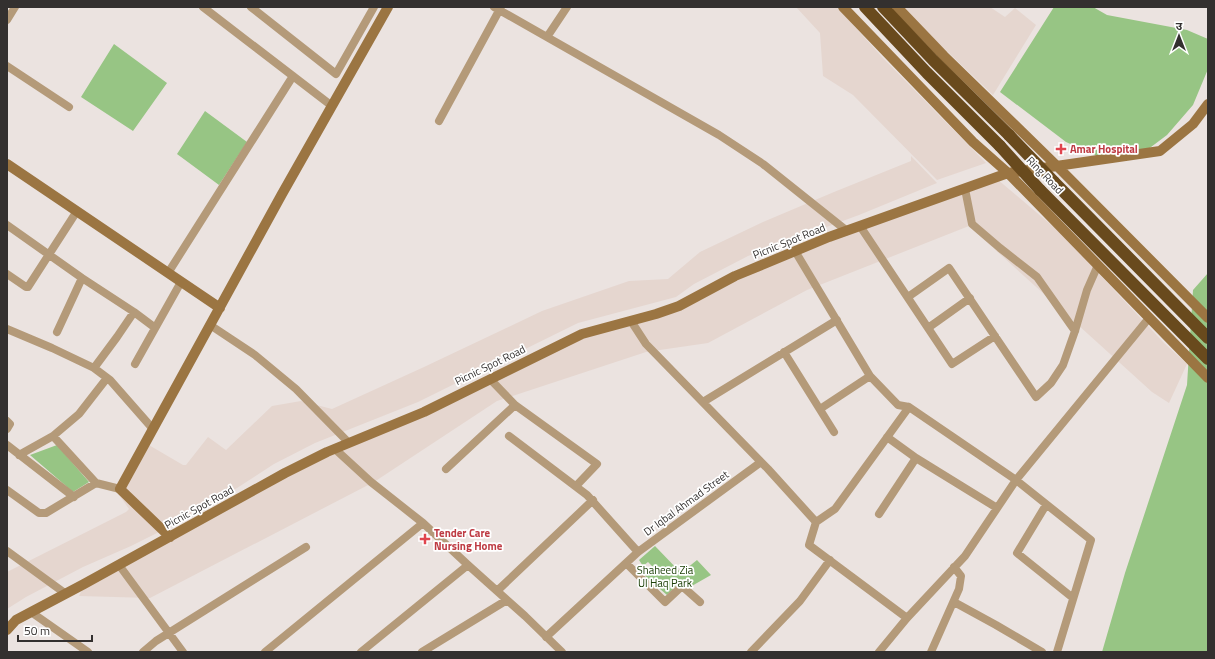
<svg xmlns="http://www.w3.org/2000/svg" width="1215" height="659" viewBox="0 0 1215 659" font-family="'Titillium Web','Noto Sans Devanagari',sans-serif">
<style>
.built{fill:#e5d6cf}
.green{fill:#97c584}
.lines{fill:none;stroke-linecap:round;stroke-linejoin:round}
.street{stroke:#b49a79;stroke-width:8}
.secondary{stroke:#9b7542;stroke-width:10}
.highway{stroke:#694a1d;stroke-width:12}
.highway-bridge{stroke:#694a1d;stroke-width:12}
.health-dot{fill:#e0444e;stroke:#fff;stroke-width:1.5}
.labels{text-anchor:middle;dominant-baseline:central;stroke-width:3.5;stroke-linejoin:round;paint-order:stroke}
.health-label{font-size:11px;font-weight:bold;fill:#be3a42;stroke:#fff;text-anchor:start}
.street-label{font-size:11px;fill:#33302f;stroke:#fff}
.park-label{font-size:11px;fill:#1d4008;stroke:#fff}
</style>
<rect width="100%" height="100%" fill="#ebe3e0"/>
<!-- built -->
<path class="built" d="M796,7h41l45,50 104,106 -49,17 -84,-85 -30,-19 -3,-43z
M903,7h87l15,10 10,-9 21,17 -43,70 -61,-58z
M911,156l26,27 -78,32 -111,41 -54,28 -18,13 -98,26 -160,79 -103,41 -41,21 -37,24 -56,33 -50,25 -48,21 -57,30 -19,12v-37l119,-60 3,-3 -12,-17 25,-51 41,24h3l22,-28 18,13 46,-44 29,-5 31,8 92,-42 118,-56 87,-30 39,-2 32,-27 63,-30 71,-30 77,-31z
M997,179l72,61 32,36 63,67 23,21 -18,39 -17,-11 -183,-166 -162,64 -99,53 -62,9 -149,49 -123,81 -224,116 -71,-2 4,-8 233,-128 269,-124 44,-12 162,-69z"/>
<!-- green -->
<path class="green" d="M1054,7h39l14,8 80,15 21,9v30l-15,36 -26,30 -20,15 -50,6 -31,-14 -66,-50z
M114,44l53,39 -34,48 -52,-34z
M205,111l42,31 -28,43 -42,-31z
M1208,273v379h-106l23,-79 62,-188 6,-95z
M57,445l32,37 -16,10 -43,-37z
M655,546l26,27 16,-13 14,15 -21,12 -8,-7 -15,15 -22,-19 9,-8 -6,-6 -5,4 -4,-6z"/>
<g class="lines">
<!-- street -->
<path class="street" d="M203,7l129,99
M251,7l85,67 38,-67
M494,7l225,128 44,29 84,67
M7,20l8,-13
M547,37l20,-30
M7,66l62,41
M439,121l62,-114
M965,189l7,35 28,24 37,29 38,54
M7,225l75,53 52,34 20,15
M860,226l92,138 43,-28
M795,251l75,125 28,29 11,2 107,73 75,60 -34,112
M168,273l125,-197
M7,274l19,13h2l49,-76
M908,297l41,-29 87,129 15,-14 12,-18 12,-34 12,-41 11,-25
M631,321l15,23 122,125 48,53
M210,325l45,30 41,34 53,54
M928,328l42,-30
M7,329l45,19 42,20 16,12 43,49
M57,332l25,-54
M784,352l50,80
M135,364l46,-82
M94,368l23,-31 17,-25
M490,379l25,26
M703,402l134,-82
M820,409l50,-33
M7,421l3,3 -3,5
M53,436l43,47
M509,436l78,59 51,57
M887,437l29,21
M7,445l67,52
M335,449l36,33 52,41 45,42 57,51 37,36
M19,455l34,-19 26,-22 28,-36
M446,469l69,-64 82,59 -21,22
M7,490l32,23h7l50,-30 24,6
M1046,505l-29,48 56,45
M879,514l37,-56 81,50
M7,551l59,43
M626,563l39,39 17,-16 18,16
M119,565l64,87
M497,591l96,-91
M954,602l42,23 46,27
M31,612l57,40
M907,618l-98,-73 7,-23 19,-13 74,-102
M546,637l92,-85 123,-90
M143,652l13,-11 150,-94
M265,652l158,-129
M361,652l107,-87
M422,652l85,-52
M751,652l49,-51 30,-41
M879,652l28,-34 58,-62 51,-76 133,-162
M931,652l28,-63 2,-13 -7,-9"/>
<!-- secondary -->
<path class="secondary" d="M843,7l130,135 35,31 200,205
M897,7l47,49 113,110 151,152
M7,164l213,144
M170,537l-50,-48 162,-295 106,-187
M7,630l9,-10 68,-36 201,-111 42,-21 97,-40 158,-78 74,-20 23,-8 56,-30 94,-39 179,-64 152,-22 33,-27 15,-20"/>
<!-- highway -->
<path class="highway" d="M865,7l62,66 73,73
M883,7l50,53 76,75
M1054,182l154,156
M1040,190l168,169"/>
<!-- highway-bridge -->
<path class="highway-bridge" d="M1009,135l45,47
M1000,146l40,44"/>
</g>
<!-- markers -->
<g class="health-dot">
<path d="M1059 143h4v4h4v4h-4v4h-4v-4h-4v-4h4z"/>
<path d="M423 533h4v4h4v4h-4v4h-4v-4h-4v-4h4z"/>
</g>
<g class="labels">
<!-- health labels -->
<g class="health-label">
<text x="1070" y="149">Amar Hospital</text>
<text x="434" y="533">Tender Care<tspan x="434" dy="13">Nursing Home</tspan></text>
</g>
<!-- street labels -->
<g class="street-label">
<text transform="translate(1045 175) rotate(46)">Ring Road</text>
<text transform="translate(789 241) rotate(-22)">Picnic Spot Road</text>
<text transform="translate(490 365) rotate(-26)">Picnic Spot Road</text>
<text transform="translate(686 503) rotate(-36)">Dr Iqbal Ahmad Street</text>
<text transform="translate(199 507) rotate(-29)">Picnic Spot Road</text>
</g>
<!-- park labels -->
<g class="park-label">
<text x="665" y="570">Shaheed Zia<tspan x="665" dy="13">Ul Haq Park</tspan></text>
</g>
</g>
<!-- border -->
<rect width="1215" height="659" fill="none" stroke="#33302f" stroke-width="16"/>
<!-- north arrow -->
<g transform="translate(1179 36)" stroke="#ffffff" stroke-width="3" paint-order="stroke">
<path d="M0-3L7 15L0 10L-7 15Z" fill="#33302f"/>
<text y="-6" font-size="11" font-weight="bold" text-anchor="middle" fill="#33302f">उ</text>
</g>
<!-- scale -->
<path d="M18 635v6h74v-6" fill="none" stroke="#33302f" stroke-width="2"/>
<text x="24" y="635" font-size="12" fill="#33302f" stroke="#ffffff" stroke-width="3" paint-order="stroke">50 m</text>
</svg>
